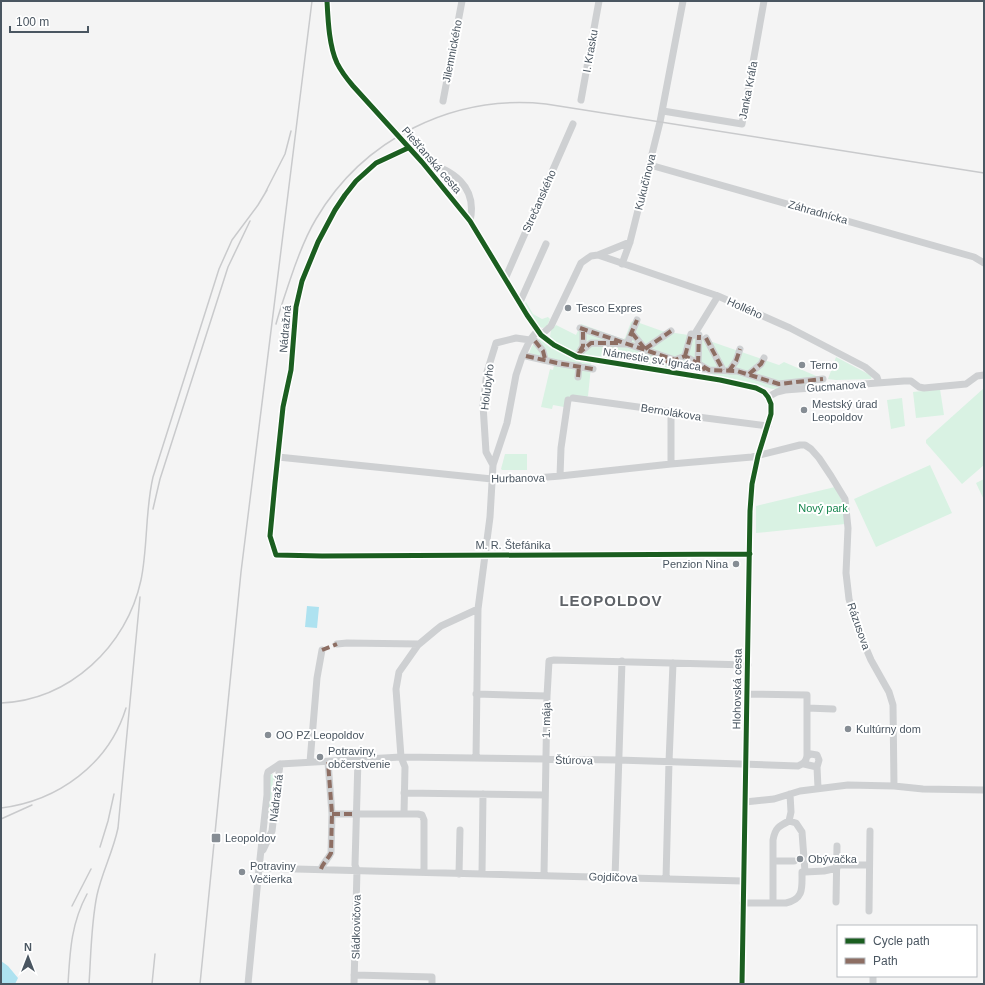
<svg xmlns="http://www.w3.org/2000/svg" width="985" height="985" viewBox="0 0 985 985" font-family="Arial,sans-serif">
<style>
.green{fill:#d9f2e3}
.water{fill:#aee2f0}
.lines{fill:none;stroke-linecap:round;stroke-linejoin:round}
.minor{stroke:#ced0d2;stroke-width:7}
.rail{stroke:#c9cacc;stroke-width:1.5}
.quiet{stroke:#8d6e63;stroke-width:4;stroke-dasharray:8 4;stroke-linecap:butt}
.cycleway-casing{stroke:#fff;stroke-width:8}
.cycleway{stroke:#1b5e20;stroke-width:5}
.poi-dot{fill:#868d94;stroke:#fff;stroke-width:1.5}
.labels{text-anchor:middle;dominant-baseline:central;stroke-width:4;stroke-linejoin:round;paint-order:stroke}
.street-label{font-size:11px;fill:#4a5661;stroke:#fff}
.poi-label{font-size:11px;fill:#4a5661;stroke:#fff;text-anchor:start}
.park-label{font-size:11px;fill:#17864f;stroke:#fff}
.district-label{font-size:15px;font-weight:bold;letter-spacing:1px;fill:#5f6368;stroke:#fff}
</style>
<rect width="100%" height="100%" fill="#f4f4f4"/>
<!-- green -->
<path class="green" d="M526,302l7,12 9,5 6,-2 2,2 -3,7 -4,2 -4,-1 -14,-24z
M634,321l28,10 33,5 84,29 5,-3 39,17 -7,1v5l-19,2 -1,-4 -12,5 -12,1 -12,-4 -39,-7 -14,-6 -19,-3 -8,2 -88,-14 -4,39 -2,2 -14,-2 -8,11 -11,-2 -1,4 -11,-2 9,-38 3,1 1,-5 -27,-7 5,-12 8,-8 10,-1 1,-7 5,-5 20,10 5,-11 42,15 2,-1 6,-16z
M836,357l36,19 -1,3 -35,1 -8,-1z
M984,388v77l-22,19 -36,-41v-3z
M940,389l4,26 -28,3 -3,-26z
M902,398l3,28 -14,3 -4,-29z
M505,454h22v16h-25l-1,-1z
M930,465l22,48 -76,34 -22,-48z
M984,479v21l-8,-17z
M835,487l9,18 1,19 -89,9v-27z
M270,774l5,1v5h-2l-3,32h-2z"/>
<!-- water -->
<path class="water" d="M307,606l12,1 -2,21 -12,-1z
M1,961l7,5 10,12 -3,6h-14z"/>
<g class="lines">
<!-- minor -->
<path class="minor" d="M327,1c1,19 2,45 10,62 4,8 10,16 16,23l69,76 48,59 57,94 14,20 13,10 23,12 143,23 36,8 8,4 4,5 3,7v10l-13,42 -6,28 -2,27 -8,473
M581,100l18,-99
M443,101l19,-100
M663,111l79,13 22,-123
M408,148l-32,15 -20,18 -11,14 -10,15 -17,32 -16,39 -6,26 -5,63 -8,37 -8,76 -5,53 6,19 46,1 428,-2
M422,162c30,7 56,24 48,59
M650,165l324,92 10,6
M598,255l120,41 72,32 75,39 12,10 2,6
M622,264l8,-22 30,-120 23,-121
M505,279l68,-155
M520,302l26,-58
M580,328l95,32 10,-4 24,14 28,1 42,13 44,-5
M632,333l13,16
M541,335l10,-9 30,-63 10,-7 7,-1 32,-13
M694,335l24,-39
M706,338l17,32
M535,341l8,10 2,8
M645,349l26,-18
M580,351l3,-5v-14
M578,354l13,-11 36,1 10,-24
M526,356l31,7 36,6
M685,356l6,-22
M666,361l9,4 30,4
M698,364l1,-29
M729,371l7,-10 4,-12
M749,374l12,-10 3,-6
M578,377l1,-11
M768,397l9,-5 8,-2 119,-9h7l8,6 5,1 42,-4 11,-8 7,-1
M573,398l94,13 23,5 78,10
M671,413v51
M278,457l214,22h33l35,-3 111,-12 81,-7 48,-12h5l6,4 8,9 12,18 14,23 3,29 -2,45 3,26 10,33 12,28 18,32 4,13 1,81 -46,-1 -48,6 -26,8 -29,3
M493,465l-7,-13 -3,-47 4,-33 9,-29 20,-5 14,2
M560,476l1,-28 7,-48
M337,644l10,-1 72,1
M476,694l71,2
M807,708l26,1
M807,756l4,-2 6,1 2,5 -2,7
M476,758l2,-149 12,-92 3,-52 14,-42 9,-48 6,-18 8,-17 8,-10
M310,762l7,-84 5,-28
M280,764l121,-7 217,3 180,6c5,-2 8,-4 9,-10v-61l-60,-1
M804,764l13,3 1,21
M894,786l29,3 61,1
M404,793l141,2
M332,814h86l4,1 2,5v52
M404,814l1,-47 -4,-10 -5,-68 3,-17 19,-27 18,-15 5,-4 37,-17
M789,821l7,2 6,9 3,40
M263,850l9,-19 8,-67
M773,861h21
M837,865h32
M259,868l484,13
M321,869c2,-6 7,-10 10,-16l1,-39 -4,-52
M805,872l19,-1 13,-3
M459,874l1,-44
M482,874l1,-80
M544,875l3,-179 2,-35 5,-1 194,5
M615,878l7,-217
M666,879l3,-117 4,-99
M836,902l1,-56
M743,903h43c18,-4 16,-15 16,-31h3
M773,903v-63c2,-12 6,-14 16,-19l2,-9 -1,-18
M869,911l1,-80
M354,975l78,2v7
M248,984l11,-116 8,-73v-19l1,-4 12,-8
M354,984l3,-114 -2,-5 3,-106
M873,984v-8"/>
<!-- rail -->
<path class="rail" d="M264,195l21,-41 6,-23
M276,324c4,-15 9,-29 14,-44 7,-21 14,-41 26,-61 47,-80 137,-125 230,-115l438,69
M153,509l7,-30 68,-212 22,-46
M1,703c69,-3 126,-57 140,-123 7,-34 4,-69 12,-103l66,-208 13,-29 26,-35 9,-15
M1,808c57,-7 108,-44 125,-100
M1,819l31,-14
M100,847l8,-26 6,-27
M72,906l19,-37
M68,984c2,-33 3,-60 19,-90
M89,984c2,-29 2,-60 8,-89 5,-23 16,-43 21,-67l22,-231
M152,984l3,-30
M200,984l41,-412 71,-571"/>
<!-- quiet -->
<path class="quiet" d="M580,328l95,32 10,-4 24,14 28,1 42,13 44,-5
M632,333l13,16
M630,336l7,-16
M706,338l17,32
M535,341l8,10 2,8
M645,349l26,-18
M580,351l3,-5v-14
M578,354l13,-11h28
M526,356l31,7 36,6
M685,356l6,-22
M666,361l9,4 30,4
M698,364l1,-29
M729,371l7,-10 4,-12
M749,374l12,-10 3,-6
M578,377l1,-11
M322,650l15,-6
M332,814h24
M321,869c2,-6 7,-10 10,-16l1,-39 -4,-52"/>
<!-- cycleway casing -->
<g class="cycleway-casing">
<path id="cycleway" d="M327,1c1,19 2,45 10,62 4,8 10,16 16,23l69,76 48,59 57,94 14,20 13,10 23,12 143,23 36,8 8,4 4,5 3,7v10l-13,42 -6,28 -2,27 -8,473
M408,148l-32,15 -20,18 -11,14 -10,15 -17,32 -16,39 -6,26 -5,63 -8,37 -8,76 -5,53 6,19 46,1 428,-2"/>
</g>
<!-- cycleway -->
<use href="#cycleway" class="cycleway"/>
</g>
<!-- markers -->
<g class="poi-dot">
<circle cx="568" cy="308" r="4"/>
<circle cx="802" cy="365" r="4"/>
<circle cx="804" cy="410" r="4"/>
<circle cx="736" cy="564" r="4"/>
<circle cx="848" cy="729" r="4"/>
<circle cx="268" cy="735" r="4"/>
<circle cx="320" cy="757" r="4"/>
<rect x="211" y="833" width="10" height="10" rx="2"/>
<circle cx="800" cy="859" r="4"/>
<circle cx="242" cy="872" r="4"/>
</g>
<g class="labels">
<!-- street labels -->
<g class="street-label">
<text transform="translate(452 51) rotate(-79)">Jilemnického</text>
<text transform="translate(590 51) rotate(-80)">I. Krasku</text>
<text transform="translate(748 90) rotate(-79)">Janka Kráľa</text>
<text transform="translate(432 160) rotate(49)">Piešťanská cesta</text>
<text transform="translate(645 182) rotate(-76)">Kukučínova</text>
<text transform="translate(539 201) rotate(-66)">Strečanského</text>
<text transform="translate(818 212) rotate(16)">Záhradnícka</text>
<text transform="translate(745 308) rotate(24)">Hollého</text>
<text transform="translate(285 329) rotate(-85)">Nádražná</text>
<text transform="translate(652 359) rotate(9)">Námestie sv. Ignáca</text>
<text transform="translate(836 386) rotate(-4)">Gucmanova</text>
<text transform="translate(487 387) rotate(-83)">Holubyho</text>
<text transform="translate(671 412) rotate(9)">Bernolákova</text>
<text transform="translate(518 478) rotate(-1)">Hurbanova</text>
<text x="513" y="545">M. R. Štefánika</text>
<text transform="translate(859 626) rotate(71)">Rázusova</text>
<text transform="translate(737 689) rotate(-89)">Hlohovská cesta</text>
<text transform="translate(546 720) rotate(-89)">1. mája</text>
<text transform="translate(574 760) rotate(1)">Štúrova</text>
<text transform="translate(276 798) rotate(-83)">Nádražná</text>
<text transform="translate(613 877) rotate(2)">Gojdičova</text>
<text transform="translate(356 927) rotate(-89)">Sládkovičova</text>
</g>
<!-- poi labels -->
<g class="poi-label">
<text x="576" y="308">Tesco Expres</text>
<text x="810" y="365">Terno</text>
<text x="812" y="404">Mestský úrad<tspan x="812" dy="13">Leopoldov</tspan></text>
<text x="728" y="564" text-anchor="end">Penzion Nina</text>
<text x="856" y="729">Kultúrny dom</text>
<text x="276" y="735">OO PZ Leopoldov</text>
<text x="328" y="751">Potraviny,<tspan x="328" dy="13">občerstvenie</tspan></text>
<text x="225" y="838">Leopoldov</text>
<text x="808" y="859">Obývačka</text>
<text x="250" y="866">Potraviny<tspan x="250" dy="13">Večierka</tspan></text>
</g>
<!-- park labels -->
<g class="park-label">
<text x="823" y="508">Nový park</text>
</g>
<!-- district labels -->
<g class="district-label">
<text x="611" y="600">LEOPOLDOV</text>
</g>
</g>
<!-- border -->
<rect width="985" height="985" fill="none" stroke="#4a5661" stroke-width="4"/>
<!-- legend -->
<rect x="837" y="925" width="140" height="52" fill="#ffffff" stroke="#b7bbc0"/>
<rect x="845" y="938" width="20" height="6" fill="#1b5e20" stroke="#b7bbc0"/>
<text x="873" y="945" font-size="12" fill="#4a5661">Cycle path</text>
<rect x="845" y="958" width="20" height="6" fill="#8d6e63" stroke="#b7bbc0"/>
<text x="873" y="965" font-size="12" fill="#4a5661">Path</text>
<!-- north arrow -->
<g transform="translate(28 957)" stroke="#ffffff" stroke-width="3" paint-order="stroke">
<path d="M0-3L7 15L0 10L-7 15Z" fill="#4a5661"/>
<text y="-6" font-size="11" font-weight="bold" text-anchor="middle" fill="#4a5661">N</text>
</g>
<!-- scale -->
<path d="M10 26v6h78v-6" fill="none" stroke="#4a5661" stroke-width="2"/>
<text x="16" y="26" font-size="12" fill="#4a5661" stroke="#ffffff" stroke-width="3" paint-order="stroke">100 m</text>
</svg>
